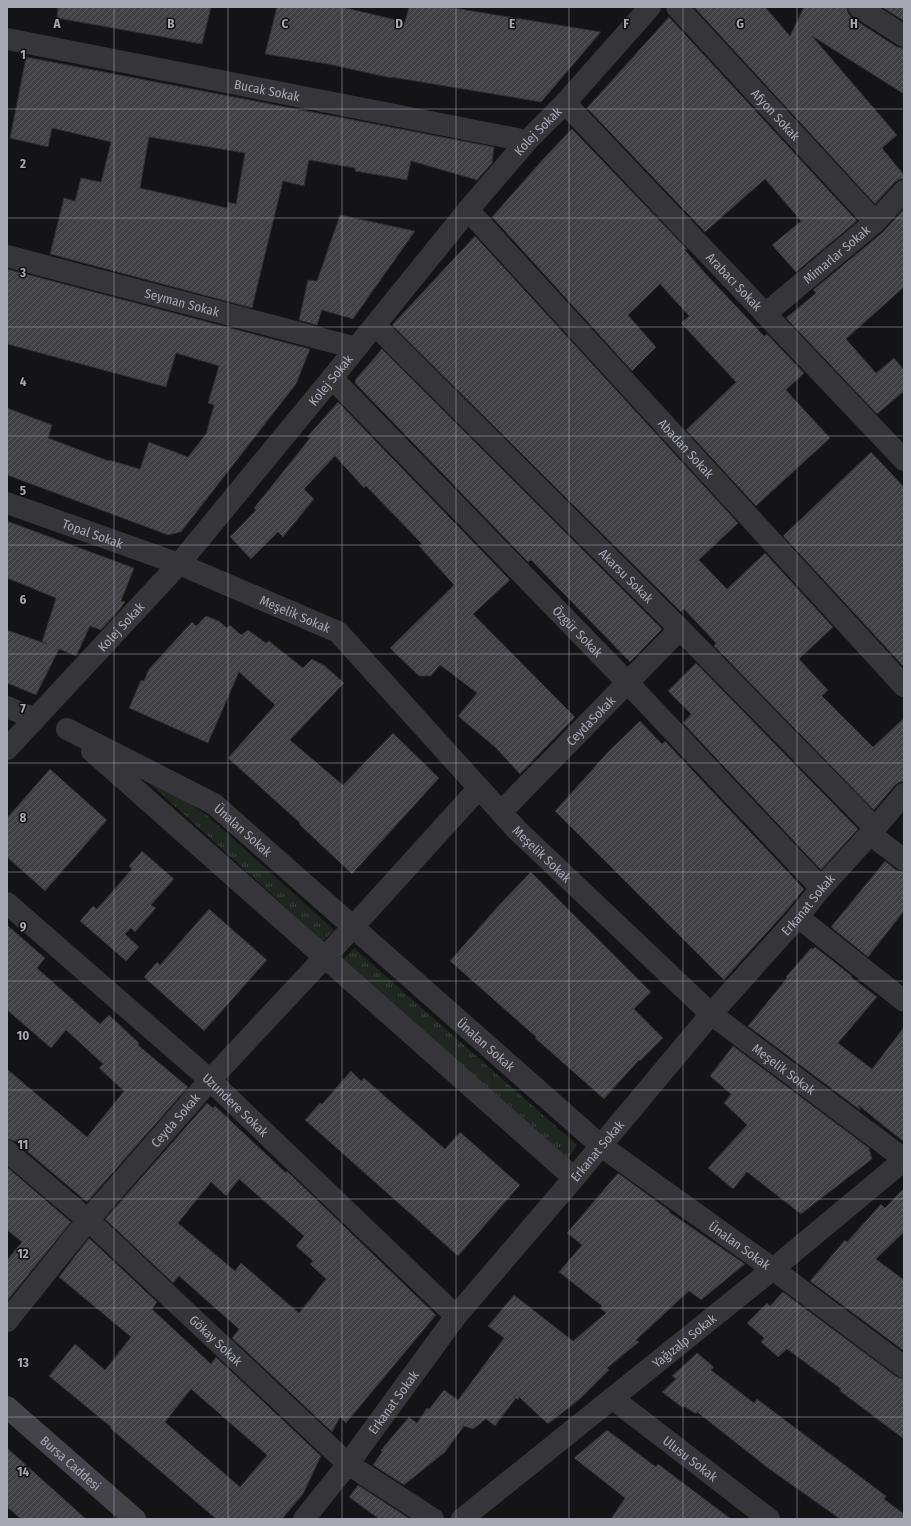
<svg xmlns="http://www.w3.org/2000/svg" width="911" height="1526" viewBox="0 0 911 1526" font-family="'Fira Sans Condensed',sans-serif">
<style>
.grass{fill:url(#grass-tufts)}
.building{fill:url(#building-hatch);stroke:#2e2d31;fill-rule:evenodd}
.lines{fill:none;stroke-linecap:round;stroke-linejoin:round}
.street{stroke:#35353a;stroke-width:22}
.secondary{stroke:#434349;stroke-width:22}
.grid{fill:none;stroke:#a6a8b4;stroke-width:1;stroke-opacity:0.55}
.labels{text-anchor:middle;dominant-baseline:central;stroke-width:3;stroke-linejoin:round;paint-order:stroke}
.street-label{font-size:13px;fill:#a6a8b4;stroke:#0f0e10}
.grid-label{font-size:13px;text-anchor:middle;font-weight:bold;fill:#a6a8b4;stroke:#0f0e10;stroke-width:3;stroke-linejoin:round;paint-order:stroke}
</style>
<defs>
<pattern id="grass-tufts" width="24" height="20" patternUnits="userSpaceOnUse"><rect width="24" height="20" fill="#202721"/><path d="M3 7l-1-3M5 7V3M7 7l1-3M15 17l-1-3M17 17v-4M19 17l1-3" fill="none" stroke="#3d443f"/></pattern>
<pattern id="building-hatch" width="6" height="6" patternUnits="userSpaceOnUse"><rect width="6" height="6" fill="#404045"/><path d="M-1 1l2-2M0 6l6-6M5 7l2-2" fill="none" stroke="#59595d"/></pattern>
</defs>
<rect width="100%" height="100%" fill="#141315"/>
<!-- grass -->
<path class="grass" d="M146,774l62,42 126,114 -11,11 -180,-164z
M354,948l223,197 -9,14 -228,-197z"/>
<!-- building -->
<path class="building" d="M58,7h153l-9,37 -145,-26z
M277,7h65l63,15 4,-15h39l153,25 -60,70 -150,-25v1l-63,-14 -63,-10z
M694,7h71l25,29 14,-29h43l1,6 4,5 45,29 7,1v46l-92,-58 85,99 -15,13 22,27v4h-4l-5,3 -20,22z
M882,7h22v14z
M669,17l188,204 -61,51 -24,-27 29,-24 -36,-42 -60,53 -118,-124z
M26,57l468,90 -2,16 -15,17 -66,-19 -4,19 -52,-9v-3l-46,-8 -5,26 -21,-5 -31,127 -202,-54 14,-56 11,3 6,-23 20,4 10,-40 -59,-14 -4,19 -38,-9zM149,137l96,16 -9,51 -8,-2 -1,6 -87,-20z
M572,129l115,120 -2,1 20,23 59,63 3,-2 37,39 -18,17 44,48 -74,68 -70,-76 50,-48 -55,-59 8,-7 -29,-32 -32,31 28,32 -24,24 -140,-154 52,-59z
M904,209v78l-58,52 30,34 18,-15 10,12v21l-27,23 -91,-96 30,-25 -3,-3 70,-58z
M340,215l75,16 -62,88 -31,-9 -5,15 -18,-5 9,-40 9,1z
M475,236l263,287 -39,37 28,29 38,-36 68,74 -34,32 29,31 -6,6 51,51 31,-29v64h-5l-5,4 -20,24 -160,-164 2,-3 -32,-34 -3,3 -289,-287z
M7,269l303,80 -14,35 -115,148 -13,3 -161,-60v-67l45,17 -4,13 61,23v-1l31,9 9,-27 39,15 18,-23 8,-29 -6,-2 11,-37 -43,-13 -10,34 -159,-43z
M382,349l280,280 -32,33 -99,-102 -3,2 -173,-179 1,-2 -1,-1z
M338,402l172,178 -37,34 102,103 -55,57 -24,-26 -38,-32 19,-23 -37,-28 -9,11h-12l-29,-28 64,-63 -35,-39 3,-2 -56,-58 -2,2 -29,-32 -31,33 10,10 -31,38 -5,-5 -27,27 -21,-22 26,-27 -2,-2 56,-70 -3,-1z
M871,452l33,35v180l-121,-131z
M7,521l127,47 -13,33 4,1 -5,7 -19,21 -11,-4 -14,30 -17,-7 -23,46 -29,-12v-53l40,14 -5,-2 14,-44 -49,-20z
M206,616l13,5 8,7 3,-3 11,10 7,-5 18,13 3,-2 34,27 9,-9 13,7 19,17 -54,57 53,45 50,-52 46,45 -87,96 -53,-50 1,-1 -72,-65 47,-53 -36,-33 -31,71 -79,-35 12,-28 3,1 5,-12 43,-47 4,4z
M696,663l162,166 -37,41 -138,-147 8,-9 -23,-23z
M640,721l22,23 3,-3 139,148 -16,20 -64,71 -169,-169 53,-59z
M50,769l57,51 -62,71 -38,-34v-39z
M142,851l32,28 -23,26 5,3 -21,24 -4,-4 -6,6 14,13 -13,14 -46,-40 13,-15 4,3 35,-40 -3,-3z
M885,861l11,9 8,2v39l-36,46 -37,-30z
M531,872l120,120 -17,17 29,29 -23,23 -1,-1 -35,39 -69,-61 1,-1 -86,-76 49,-56z
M209,909l58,51 -63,71 -60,-54 13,-15 3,3z
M7,925l38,33 -8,10 63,56 9,-9 30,28 -1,2 50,42 -101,115 -72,-61 -8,-2v-70l80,68 37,-46 -25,-23 4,-4 -37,-34 -15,18 -44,-38z
M815,947l37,29 -1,1 26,20 -39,46 34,26 32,-42v115l-46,-37 2,5 -112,-84 39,-48 -1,-1 25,-29 2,1z
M733,1046l136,102 3,11 -71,55 -54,-42 -14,17 -25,-21 39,-43 -23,-22 7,-9 -21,-18z
M351,1071l10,10 3,-3 81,71 15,-17 60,53 -62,71 -153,-136 15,-17 2,1z
M207,1103l6,5 2,-2 71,67 1,-2 149,144 -90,108 -6,-6 -8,15 -100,-94 7,-9 -60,-53 -6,7 -68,-64zM239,1179l65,57 -8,10 17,15 -3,3 16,15 -27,34 -58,-50 -6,8 -57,-48 33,-41 15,14z
M7,1167l64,55 -64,79v-41l15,-18 -15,-12z
M618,1173l52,38 -1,1 76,52 -44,36 -12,-9 -53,49 3,2 -32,26 2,2 -28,28 -33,26 -29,-27 -1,3 -2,-2 -21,28 -9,-7 -13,10 -9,-3 -19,26 -41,33 -31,-20 9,-13 -1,-2 28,-33 8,6 10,-15 2,1 15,-19 14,10 46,-62 -16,-12 26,-31 59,46 33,-28 -6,-5 2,-2 -43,-34 23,-27 -15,-12z
M904,1188v44l-28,27 28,21v71l-94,-70 35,-41 2,2 34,-38 4,4z
M89,1238l68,64 -5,7 59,55 5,-7 105,99 -18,38 -21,25h-66l-106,-91 1,-1 -62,-51 26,-32 30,26 26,-33 -72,-60zM191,1389l76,66 -27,32 -75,-65z
M783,1292l114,85 7,2v60l-64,-48 1,-2 -54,-40 -9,8 -17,-15 3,-4 -17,-15 20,-20 3,3z
M697,1353l17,14 -3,3 43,33 3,-4 129,97 -2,3 20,15v5h-64l-72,-51 -71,-56 -1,2 -12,-8 -1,2 -21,-16 14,-13 -4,-3z
M607,1430l49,37 2,-3 73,55h-120l14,-21 -51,-40z
M7,1448l58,52 21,19h-65l-14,-12z
M358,1485l52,34h-31l-30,-22z"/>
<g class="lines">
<!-- street -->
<g class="street">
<path id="s1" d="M677,7l198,215"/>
<path d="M859,7l45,29"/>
<path id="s2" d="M7,39l520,102"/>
<path id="s3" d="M565,103l339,357"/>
<path id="s4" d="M468,210l436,476"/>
<path id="s5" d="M7,256l349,92"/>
<path id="s6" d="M765,314l110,-92 29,-31"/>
<path id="s7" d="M375,325l305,304 195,199"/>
<path id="s8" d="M332,378l295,304 194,206"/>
<path id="s9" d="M7,503l172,61 159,68 179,198 194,184 193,145"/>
<path d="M7,707l28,12"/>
<path id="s10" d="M67,729l147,75 386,341 173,124 131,98"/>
<path id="s11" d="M7,749l172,-185 153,-186 136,-168 59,-69 38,-38 85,-96"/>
<path d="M92,751l482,427"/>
<path id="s12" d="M501,812l179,-183"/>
<path d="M870,834l34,26"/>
<path id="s13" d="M7,903l203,177 246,236"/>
<path d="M798,917l106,84"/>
<path id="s14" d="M7,1151l81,69 260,244 85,55"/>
<path id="s15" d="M7,1321l81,-101 122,-140 143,-153 126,-139"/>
<path id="s16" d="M612,1398l157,121"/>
<path id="s17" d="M304,1519l44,-55 108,-148 118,-138 137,-164 87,-97 23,-29 49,-54 34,-40"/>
<path id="s18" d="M462,1519l311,-250 131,-109"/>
</g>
<!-- secondary -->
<path class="secondary" id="s19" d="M7,1407l128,112"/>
</g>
<!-- grid -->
<path class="grid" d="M114,7v1512M228,7v1512M342,7v1512M456,7v1512M569,7v1512M683,7v1512M797,7v1512M7,109h897M7,218h897M7,327h897M7,436h897M7,545h897M7,654h897M7,763h897M7,872h897M7,981h897M7,1090h897M7,1199h897M7,1308h897M7,1417h897"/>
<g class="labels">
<!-- street labels -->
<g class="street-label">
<text stroke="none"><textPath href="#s2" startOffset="265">Bucak Sokak</textPath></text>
<text stroke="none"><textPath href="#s1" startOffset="146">Afyon Sokak</textPath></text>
<text stroke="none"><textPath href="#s11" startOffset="815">Kolej Sokak</textPath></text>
<text stroke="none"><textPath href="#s6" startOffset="93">Mimarlar Sokak</textPath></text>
<text stroke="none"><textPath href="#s3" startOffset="246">Arabacı Sokak</textPath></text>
<text stroke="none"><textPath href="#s5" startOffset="181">Seyman Sokak</textPath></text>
<text stroke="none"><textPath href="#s11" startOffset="491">Kolej Sokak</textPath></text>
<text stroke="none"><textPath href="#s4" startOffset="323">Abadan Sokak</textPath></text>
<text stroke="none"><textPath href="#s9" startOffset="91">Topal Sokak</textPath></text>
<text stroke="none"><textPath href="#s7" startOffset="355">Akarsu Sokak</textPath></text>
<text stroke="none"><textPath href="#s9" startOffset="309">Meşelik Sokak</textPath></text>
<text stroke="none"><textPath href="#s11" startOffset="167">Kolej Sokak</textPath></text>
<text stroke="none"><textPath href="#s8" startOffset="353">Özgür Sokak</textPath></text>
<text stroke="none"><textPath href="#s12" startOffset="128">CeydaSokak</textPath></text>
<text stroke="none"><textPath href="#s10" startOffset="204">Ünalan Sokak</textPath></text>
<text stroke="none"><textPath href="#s9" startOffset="657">Meşelik Sokak</textPath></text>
<text stroke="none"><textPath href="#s17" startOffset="795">Erkanat Sokak</textPath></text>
<text stroke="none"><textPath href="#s10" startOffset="528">Ünalan Sokak</textPath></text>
<text stroke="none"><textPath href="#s9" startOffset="981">Meşelik Sokak</textPath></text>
<text stroke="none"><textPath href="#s13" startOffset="305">Uzundere Sokak</textPath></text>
<text stroke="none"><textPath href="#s15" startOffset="262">Ceyda Sokak</textPath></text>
<text stroke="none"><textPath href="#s17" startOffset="471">Erkanat Sokak</textPath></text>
<text stroke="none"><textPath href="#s10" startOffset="852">Ünalan Sokak</textPath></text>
<text stroke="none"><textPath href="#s14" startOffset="282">Gökay Sokak</textPath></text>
<text stroke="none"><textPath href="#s18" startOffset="285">Yağızalp Sokak</textPath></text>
<text stroke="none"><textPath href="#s17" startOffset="147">Erkanat Sokak</textPath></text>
<text stroke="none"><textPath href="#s16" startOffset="99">Ulusu Sokak</textPath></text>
<text stroke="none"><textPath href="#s19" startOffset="85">Bursa Caddesi</textPath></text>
</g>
</g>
<g class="grid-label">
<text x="57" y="28">A</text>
<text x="171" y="28">B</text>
<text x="285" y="28">C</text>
<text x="399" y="28">D</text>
<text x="512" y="28">E</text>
<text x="626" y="28">F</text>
<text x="740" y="28">G</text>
<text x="854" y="28">H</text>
<text x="23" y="59">1</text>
<text x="23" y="168">2</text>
<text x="23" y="277">3</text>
<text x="23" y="386">4</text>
<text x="23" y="495">5</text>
<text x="23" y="604">6</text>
<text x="23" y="713">7</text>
<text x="23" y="822">8</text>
<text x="23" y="931">9</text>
<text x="23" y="1040">10</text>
<text x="23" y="1149">11</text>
<text x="23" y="1258">12</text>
<text x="23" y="1367">13</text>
<text x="23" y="1476">14</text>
</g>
<!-- border -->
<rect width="911" height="1526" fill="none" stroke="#a6a8b4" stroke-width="16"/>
</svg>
